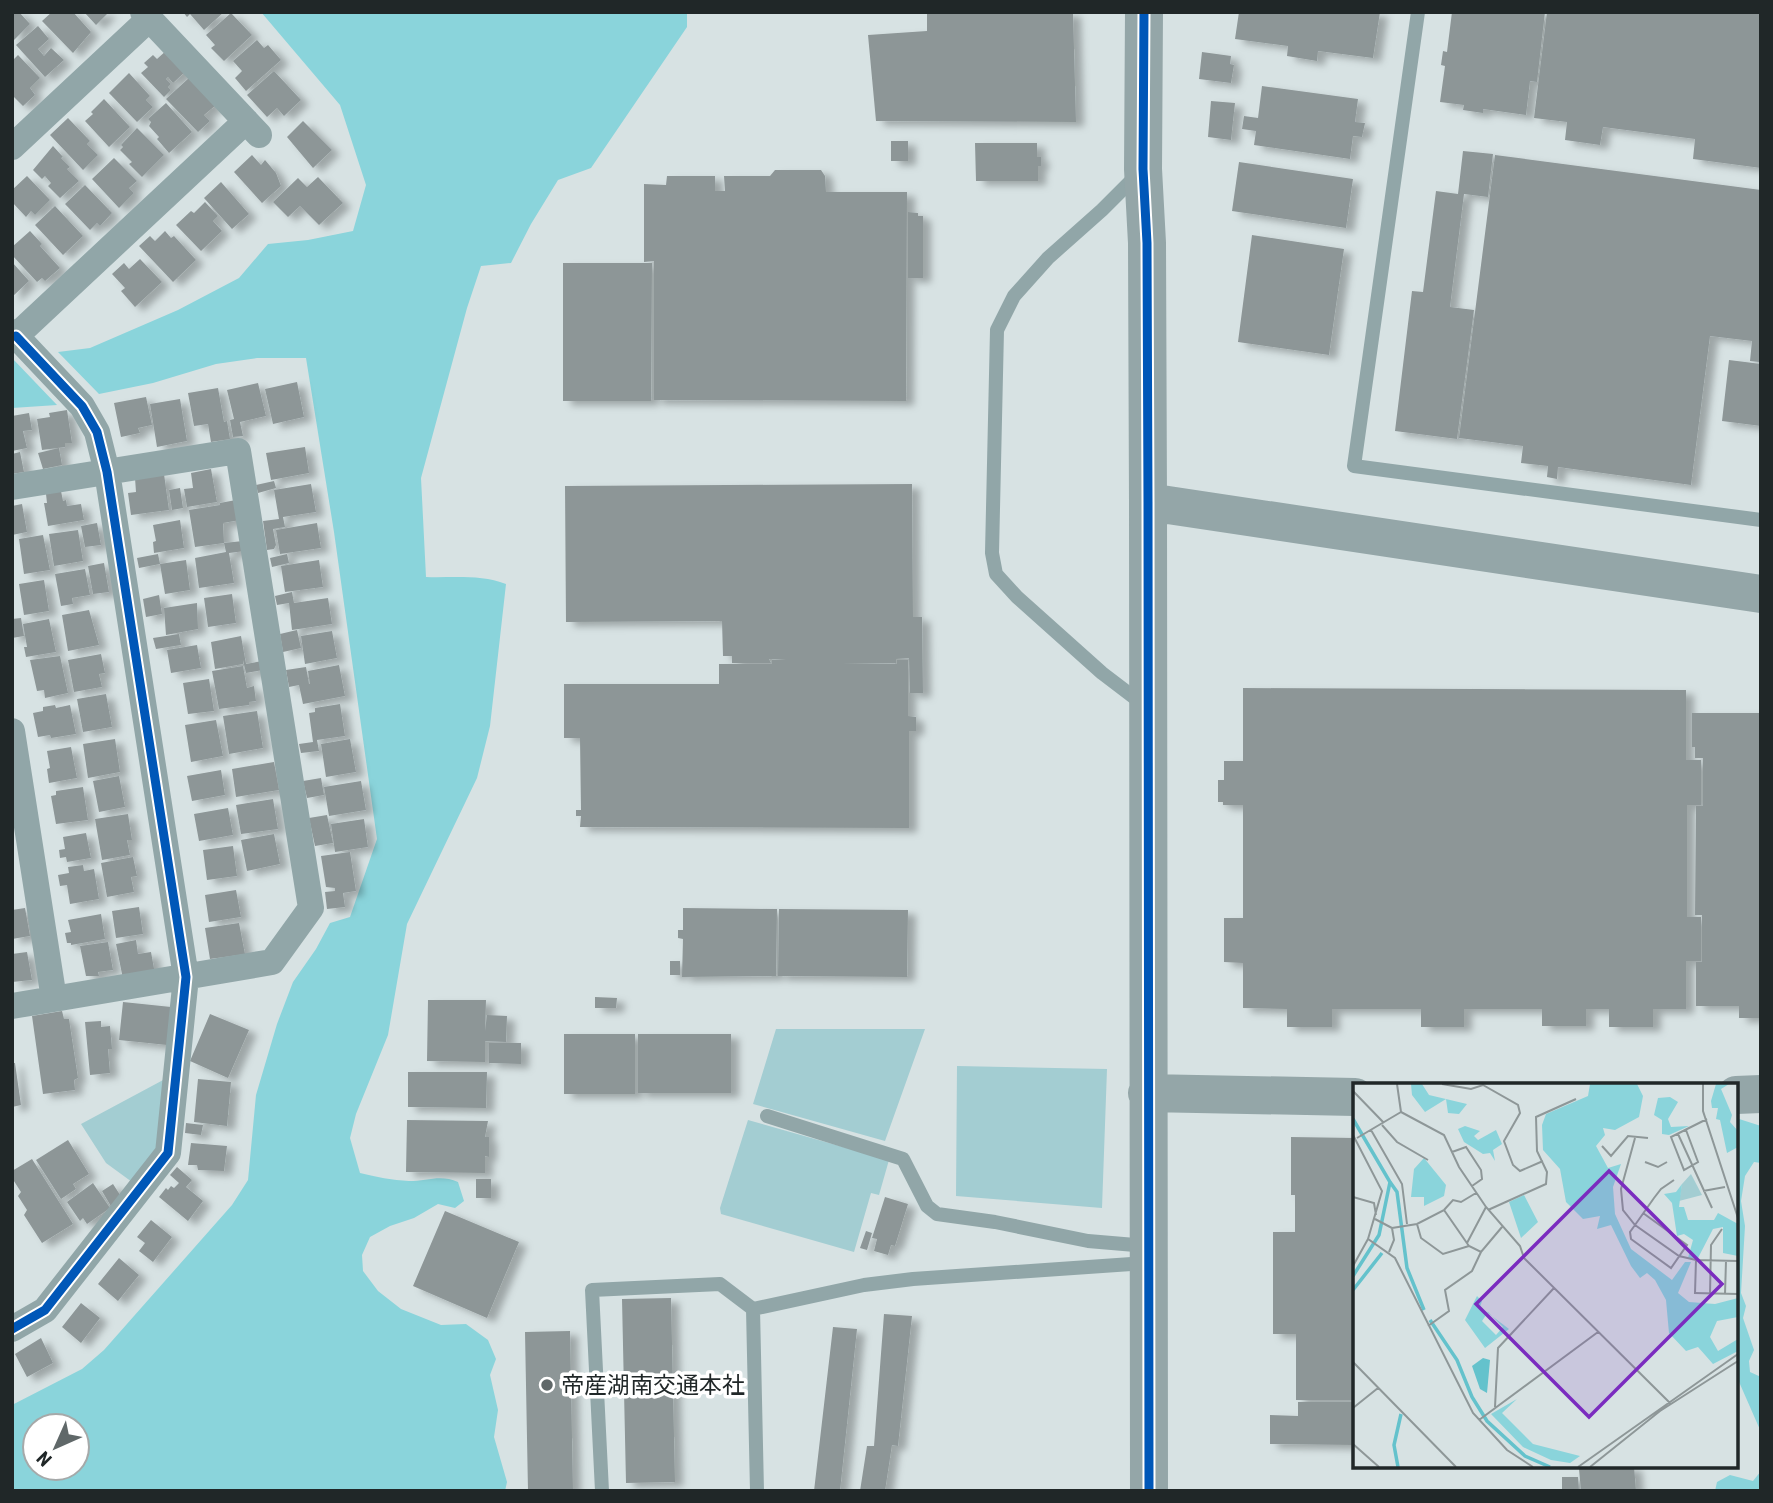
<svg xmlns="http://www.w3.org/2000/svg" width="1773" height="1503" viewBox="0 0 1773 1503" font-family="'Roboto Condensed','Noto Sans JP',sans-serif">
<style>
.green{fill:#a3cdd2}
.forest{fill:#8ad4db;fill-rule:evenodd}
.building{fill:#8d9697;filter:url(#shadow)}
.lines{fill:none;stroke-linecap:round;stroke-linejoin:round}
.lane{stroke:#91a6a8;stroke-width:14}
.street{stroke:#91a6a8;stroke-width:26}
.secondary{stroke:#94a6a8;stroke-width:38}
.cycleway-casing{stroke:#fff;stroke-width:13}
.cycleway{stroke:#0057b8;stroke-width:9}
.poi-dot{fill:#606869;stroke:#fff;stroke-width:2.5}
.labels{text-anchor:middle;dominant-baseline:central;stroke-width:7;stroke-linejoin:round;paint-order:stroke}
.poi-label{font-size:23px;fill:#202728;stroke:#fff;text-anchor:start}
.inset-river{fill:none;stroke:#64c2cc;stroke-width:3.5}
.inset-road{fill:none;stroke:#8e9798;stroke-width:2}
.view{fill:#7b2cbf;fill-opacity:0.15;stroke:#7b2cbf;stroke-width:3.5}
.inset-edge{fill:none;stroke:#202728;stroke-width:3.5}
</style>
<defs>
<filter id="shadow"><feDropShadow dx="8" dy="4.5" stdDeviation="3.5" flood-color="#0004"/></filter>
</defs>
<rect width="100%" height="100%" fill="#d7e2e3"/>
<!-- green -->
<path class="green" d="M776,1029h149l-40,112 -132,-37z
M957,1066l150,3 -5,139 -146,-12z
M165,1079l-7,67 -26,36 -26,-19 -25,-39z
M748,1120l141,40 -10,35 -8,-2 -17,59 -133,-38 -1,-6z"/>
<!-- forest -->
<path class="forest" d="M261,12h426v15l-96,141 -33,12 -27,44 -20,39 -30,3 -14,42 -46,170 5,99c26,1 54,-3 80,7l-16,142 -13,52 -70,146 -19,111 -32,79 -6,24 10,35c16,4 32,7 49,8 18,0 32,-7 49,1l6,19 -9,7 -17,-4 -24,14 -24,8 -20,11 -8,18 1,16 15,20 23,18 40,16 25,-1 22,16 8,19 -6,16 8,35 -4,27 13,45 -2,9h-493v-86l70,-36 22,-19 128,-145 16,-25 8,-85 21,-71 16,-42 23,-33 14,-26 20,-6 27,-78 -43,-307 -28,-174h-49l-41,6 -63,19 -54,11 -41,-42 32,-4 88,-38 61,-32 29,-34 40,-4 45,-9 13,-46 -26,-80zM35,1426h42v42h-42z
M12,358l45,47 -45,3z
M1736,1118l25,8v37l-7,-1 -9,14 -4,25 4,25 -4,67 5,13 -3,12 11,32 -5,11 1,11 11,5v55l-25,-57z
M1761,1471v20h-46l2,-9 13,-7 23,6z"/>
<!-- building -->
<path class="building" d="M12,12h7l11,12 -18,18z
M52,12h21l18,20 -18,21 -31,-32z
M84,12h25l-13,13z
M183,12h41l-20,18 -14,-16 -3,3z
M927,12h146l3,110 -200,-1 -8,-86 59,-4z
M1239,12h141l-7,46 -55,-7 -1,10 -30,-5 1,-10 -53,-7z
M1452,12h93l-8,70 -7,-1 -4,34 -43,-6v4l-20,-3 1,-5 -24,-3 5,-36 -4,-1 2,-14 4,1z
M1547,12h214v156l-68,-9 2,-20 -92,-12 -3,18 -35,-5 2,-18 -33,-4z
M231,13l21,22 -28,26 -13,-13 4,-3 -9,-10z
M38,26l11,13 -11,10 6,7 7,-8 13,12 -19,17 -29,-32z
M257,40l7,8 4,-3 13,15 -35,31 -11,-13 7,-7 -9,-10z
M168,49l19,21 -14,13 -5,-6 -2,2 5,5 -3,3 3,3 -7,7 -23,-24 7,-6 -4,-4 9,-8 4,4z
M1202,52l29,4 -1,8 4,1 -3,18 -32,-4z
M18,55l22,23 -10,10 5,7 -12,11 -11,-11v-34z
M274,71l27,29 -17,16 -7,-8 -10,9 -20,-22z
M129,73l21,23 -4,4 7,7 -16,15 -28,-29z
M190,77l26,28 -12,10 6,6 -12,11 -32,-33z
M1262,86l96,13 -3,23 10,1 -3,14 -9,-1 -3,23 -96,-14 2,-14 -14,-2 2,-13 14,2z
M104,99l26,28 -21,20 -24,-26 8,-7 -2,-2z
M1211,101l24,2 -4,37 -23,-3z
M166,103l26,29 -23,21 -12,-14 2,-2 -10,-11 2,-4 -3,-3z
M68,118l22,23 -3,3 11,11 -15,15 -33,-35z
M303,121l29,29 -19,18 -26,-31z
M137,128l27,27 -22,22 -13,-13 3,-2 -12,-12 3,-3 -2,-2z
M891,141h17v20h-17z
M975,143h62v14h4v9h-3v15h-62z
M53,146l10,11 -2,1 9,9 -3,2 12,12 -19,17 -12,-12 3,-3 -6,-7 -3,3 -9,-9z
M1463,151l30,3 -5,43 -24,-3 -14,113 24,3 -17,129 -62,-8 17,-140 11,1 13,-101 22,3z
M252,155l9,10 4,-5 11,13 5,13 -19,17 -28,-31z
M1495,155l266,35 -2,172 -9,-1 2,-20 -42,-5 -19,149 -133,-18 -1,12 -10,-2 1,-11 -27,-3 2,-17 -64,-8z
M114,158l23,23 -8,7 5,5 -15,15 -27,-29z
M1239,162l114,17 -7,49 -114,-17z
M775,170h46l4,6 1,16h81l-1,209 -252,-1v-139l-10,1v-78l22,1 1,-9h48v15h10l-1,-15h46z
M27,176l23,24 -15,15 -4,-4 -5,6 -14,-15v-12z
M318,177l25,26 -24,22 -19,-19 -12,11 -15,-15 25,-24 9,9z
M221,182l28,32 -17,15 -28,-31z
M85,185l27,28 -12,13 -3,-3 -7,7 -25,-26z
M205,202l13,14 -5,5 9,10 -21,20 -25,-26 15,-14 3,2z
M55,206l28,30 -20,19 -28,-30z
M908,212l10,1v3h5v62h-15z
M30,231l12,13 -2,2 20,22 -15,13 -3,-3 -5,4 -25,-27v-8z
M165,231l6,7 3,-2 22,24 -23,22 -34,-36 11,-10 5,5z
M1252,235l92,14 -15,106 -91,-13z
M140,259l22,23 -27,25 -14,-16 4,-3 -13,-14 12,-11 5,6z
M12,262l17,19 -17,16z
M563,263h89l-1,138h-88z
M1729,360l32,4v62l-39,-5z
M297,382l7,35 -31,7 -8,-35z
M258,383l8,33 -26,6 3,14 -10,1 -3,-17 4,-1 -7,-29z
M218,388l6,34 3,-1 3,18 -19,3 -3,-18 -14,2 -6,-33z
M146,397l6,28 -14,3 2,5 -19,4 -7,-34z
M180,399l7,42 -30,6 -7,-43z
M67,410l5,33h-7v4l-23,3 -5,-31 13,-2 -1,-4z
M29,413l3,17 -9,1 4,17 -15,3v-35z
M305,447l4,26 -38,7 -5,-27z
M59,448l3,17 -19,4 -5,-16z
M20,452l4,20 -12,2v-20z
M211,469l6,33 -30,5 -3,-18 9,-1 -2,-15z
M164,474l5,36 -38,5 -3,-22 8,-1 -1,-14z
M274,481l2,7 -18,5 -2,-8z
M311,484l5,28 -33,5 2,10 -12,2 3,16 -2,4 -7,1 -4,-29 16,-2 -5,-29z
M912,484l1,133h9l1,76h-13l-1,-35 -13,1v4h-54l55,1v-4h11v56l8,1v14h-7v97l-329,-1 1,-11h-5v-6h5l-1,-72h-16v-54h155v-20h53v-4l14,-1h-17l2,4h-39v-7h-9l-1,-35 -156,1 -1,-136z
M180,488l3,20 -11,2 -3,-20z
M61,491l2,10 3,-1 1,6 14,-2 3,16 -36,6 -4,-23h3l-1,-9z
M236,500l4,20 -17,3 1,20 19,-2 2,10 -16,2 5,30 -35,5 -4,-30 31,-6 -2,-9 -29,4 -6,-37 31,-5v-2z
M22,504l5,28 -15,3v-29z
M180,520l4,28 -30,5 -1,-11 3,-1 -3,-16z
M97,523l4,22 -16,2 -4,-21z
M317,523l4,25 -41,6 -4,-24z
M78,530l5,31 -29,5 -5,-32z
M43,535l7,35 -26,4 -5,-35z
M158,554l2,10 26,-4 4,30 -25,4 -5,-30 -21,4 -2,-10z
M287,554l2,9 -17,4 -2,-9z
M319,560l4,27 -38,5 -4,-26z
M104,563l5,29 -16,2 -5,-28z
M85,569l5,26 -18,3 1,6 -12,2 -6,-32z
M44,580l5,31 -25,4 -5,-31z
M292,592l2,11 34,-5 4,26 -40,6 -3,-27 -12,2 -2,-9z
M232,594l4,29 -28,4 -4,-29z
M159,595l3,19 -16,3 -3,-18z
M197,603l1,26 -32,6 -2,-27z
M89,610l10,35 -31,6 -6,-36z
M21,618l3,18 -12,2v-19z
M49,619l7,33 -30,5 -2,-10h3l-4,-23z
M297,630l4,18 -18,4 -3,-18z
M332,631l5,27 -32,6 -4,-28z
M179,634l2,11 -25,4 -3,-11z
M241,636l5,28 16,-3 1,9 -17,3 -3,-13v4l-28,5 -4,-27z
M197,645l4,23 -30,5 -4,-23z
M101,654l4,19 -6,1 3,13 -28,5 -6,-32z
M60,656l8,37 -23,5 -1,-8 -7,1 -7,-31z
M339,665l6,31 -42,8 -4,-19 -10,2 -3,-17 20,-3 3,17h1l-2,-13z
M243,666l4,22 7,-2 2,15 -7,1v3l-30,4 -7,-38z
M209,679l5,32 -26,3 -5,-31z
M1243,688l443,2v70h15v45h-14v112h14v44h-15v48h-33v18h-44v-18h-23v17h-44v-17h-78v18h-43v-18h-89v18h-45v-18l-44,-1v-45l-19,-1v-44h19v-113h-20v-3h-5v-22h6v-19h19z
M106,694l6,33 -29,5 -6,-33z
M340,704l5,32 -28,4 2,11 -18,2 -2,-9 14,-2 -4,-29 6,-1v-4z
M55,705l1,3 14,-3 6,29 -25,4 -1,-3 -12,2 -5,-24 10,-2v-4z
M257,711l6,37 -34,6 -6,-38z
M1692,713h69l-1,305h-21v-12h-43v-44h6v-47h-7l1,-109h7v-48h-8v-11h-3z
M216,720l7,36 -32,6 -6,-37z
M115,739l5,33 -32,6 -5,-34z
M350,739l6,33 -30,5 -5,-33z
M71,747l6,31 -28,5 -2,-14 3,-1 -3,-17z
M274,762l5,28 -43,7 -4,-28z
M221,770l4,25 -33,6 -5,-25z
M119,776l6,31 -26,5 -6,-31z
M321,778l3,17 -17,3 -4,-17z
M361,781l5,29 -37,6 -5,-29z
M83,787l5,33 -32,4 -5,-28 5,-1v-4z
M273,799l5,30 -37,5 -5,-29z
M228,808l5,27 -34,6 -5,-27z
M128,814l4,26h-5l3,15 -28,5 -7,-41z
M327,815l6,28 -18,3 -6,-28z
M364,819l4,28 -33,5 -4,-28z
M86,833l5,25 -24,4 -1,-5 -6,1 -1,-8 6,-1 -2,-12z
M274,834l6,30 -33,7 -6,-31z
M233,846l4,30 -30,4 -4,-30z
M350,852l6,39 -13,2 2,14 -18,2 -2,-17 10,-1v-3l-9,-1 -5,-31z
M133,857l4,19 -6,1 3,15 -27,5 -6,-34z
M83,865l1,6 10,-2 5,30 -29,5 -3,-19 -7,1 -2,-11 11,-2 -1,-6z
M236,890l5,27 -32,5 -4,-27z
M139,907l4,27 -27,4 -4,-27z
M25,908l5,28 -18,3v-29z
M683,908l94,1 -1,67 -94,1 1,-38 -5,-1v-8h5z
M779,909l129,1 -1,67 -129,-1z
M101,914l4,25 -34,6v-2h-4l-2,-10 6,-1 -3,-12z
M239,923l6,31 -35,5 -5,-31z
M136,940l2,14 13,-2 4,22 -32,5 -7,-35z
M108,942l5,28 -15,2 1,4h-13l-6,-30z
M27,952l5,28 -20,2v-28z
M670,961h10v14h-10z
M595,997l22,1 -1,10h-21z
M428,1000h58l-1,31 2,-16 20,1 -1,26 -21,-1v21l-58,-1z
M123,1002l48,5 -4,38 -48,-5z
M62,1011l2,8h5l9,59 -4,2 1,10 -32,4 -11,-78z
M210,1014l39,16 -21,48 -38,-17z
M101,1021v6l9,-1 2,23h-4l2,24 -20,2 -5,-53z
M564,1034h71v60h-71z
M638,1034h93v59h-93z
M489,1043h32v21l-32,-1z
M12,1063h3l6,42 -9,2z
M408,1072h79l-1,36 -78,-1z
M198,1079l33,3 -4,44 -33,-4z
M407,1120l81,1 -3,16h4v20l-4,-1v17l-79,-1z
M186,1123l17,2 -2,10 -16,-2z
M1291,1137l64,1v262h-59v-66h-23v-102h22v-37h-4z
M68,1140l21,34 -16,10 3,5 -15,10 -25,-39z
M191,1143l36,3 -3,25 -26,-1 -1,-5h-9z
M32,1159l41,65 -31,19 -18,-28 3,-5 -9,-14 3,-4 -9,-14v-7z
M177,1167l15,13 -6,7 17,14 -15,20 -29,-24 7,-9 2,2 3,-4 3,2 5,-5 -9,-8z
M476,1179h15v19h-15z
M93,1183l17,25 -23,16 -4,-6 -3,3 -13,-19z
M113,1184l11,17 -12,7 -10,-17z
M885,1197l23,7 -13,42 -4,-1 -3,10 -14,-4 3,-12 -5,-1z
M445,1211l74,31 -32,76 -74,-32z
M151,1220l21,17 -19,25 -14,-11 6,-8 -8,-6z
M866,1231l6,2 -5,17 -7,-2z
M119,1258l20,17 -21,26 -20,-17z
M671,1298l4,184 -49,1 -4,-184z
M81,1303l19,15 -19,25 -19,-16z
M884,1314l28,2 -14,130 -6,-1 -7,46h-25l7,-45h7z
M833,1327l24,2 -17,162h-26z
M570,1331l3,160h-45l-3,-159z
M41,1338l12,25 -26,14 -12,-23z
M1298,1402h57v43l-85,-1v-29l28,1z
M1634,1466l2,25h-55l-2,-22z
M1562,1477h16l1,14h-17z"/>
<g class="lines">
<!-- lane -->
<path class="lane" d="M1418,12l-64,454 407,54
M1138,174l-36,36 -54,48 -34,38 -17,34 -5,223 4,21 21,23 85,76 42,32
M767,1116l136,43 24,47 10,8 58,8 93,19 59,5
M753,1309l4,182
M602,1491l-10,-201 128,-6 33,25 111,-24 49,-6 233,-16"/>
<!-- street -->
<path class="street" d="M143,12l116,123
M12,147l137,-128
M12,332l4,4 230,-215
M12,487l226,-36 73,457 -39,54 -260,44
M12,731l42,268
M12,1329l33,-19 123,-157 18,-176 -79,-505 -10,-40 -15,-26 -66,-70"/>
<!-- secondary -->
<path class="secondary" d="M1144,12l-1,157 4,74 1,259 1,989
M1148,502l613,92
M1147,1093l208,4
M1736,1095l25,-1"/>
<!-- cycleway casing -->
<g class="cycleway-casing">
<path id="cycleway" d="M1144,12l-1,157 4,74 1,259 1,989
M12,1329l33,-19 123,-157 18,-176 -79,-505 -10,-40 -15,-26 -66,-70"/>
</g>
<!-- cycleway -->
<use href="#cycleway" class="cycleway"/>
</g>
<!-- markers -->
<circle class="poi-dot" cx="547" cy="1385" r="7"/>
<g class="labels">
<!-- poi labels -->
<g class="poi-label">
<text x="561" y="1385">帝産湖南交通本社</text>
</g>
</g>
<!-- overview -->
<g transform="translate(1353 1083)">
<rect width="385" height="385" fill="#d7e2e3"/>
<path d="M338,91l11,21 -23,6 3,-17z" fill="#a3cdd2"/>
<path d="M58,1h11l7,11 38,9 -8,10 -11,-1 -2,-14 -21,13 -13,-17zM237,1h47l6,12 -4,21 -24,13 -12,-2 2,7 -9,11 12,22 13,-4 -8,23 2,27 16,35 41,31 13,-18h6l-13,31 11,9 26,2 23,-6v19l-21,4 -7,16 8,14 20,-12v12l-25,13 -15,-17 -12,4 -17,-18 -3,-33 -11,-20 -8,-7 -7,5 -9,-12 -20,-41 -14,4 3,-13 -17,3 -17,-17 -6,-33 -17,-19 -1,-25 4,-11 42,-18zM363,1h13l-8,5 11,26 -2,7 8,9v16l-11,6 -7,-33 -4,-1 2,-11h-6l-1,-7zM317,14l8,5 -10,17 3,8 18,-1 -20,9 -7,-1v-14l-8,-5 4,-17zM112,43l15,5 -6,5 4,4 18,-10 6,14 -9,6 2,11 -5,-8 -7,1 -19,-12 -6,-13zM71,75l22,27 -2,11 -20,10v-9h-13l3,-28zM329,101l-3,23h5l4,13h26l4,-7 20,11v32l-15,-3v-26l-10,2 -15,29h-10l5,-18 -9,-6 -7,2 -5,-33 -8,-9 12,-2zM171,112l14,27 -17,16 -12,-36zM124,213l5,5 -2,6 29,22 -24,19 -20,-28zM135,229l15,15 -7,8 -14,-14zM164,316l-15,14 31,31 47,12 -10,7 -19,-3 -28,-13 -32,-33z" fill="#8ad4db" fill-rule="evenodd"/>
<path d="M130,275l7,2 -3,33 -7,-4 -8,-23z" fill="#64c2cc"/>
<path class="inset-river" d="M0,36l37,63 -11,53 -26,41M37,99l7,10 10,76 17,42M0,207l29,-37M77,237l27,40 15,37 15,24 38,35 25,11M45,384l-4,-22 7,-31"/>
<path class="inset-road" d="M44,1l4,28 43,23 15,32 27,40 34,39 4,12 147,146M89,1l29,5 12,-4 35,20 2,8 -16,28 9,24 7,6 23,-10M350,1v27l35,107M0,8l31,32M29,42l15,17 31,18M18,47l31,54 5,40M333,47l12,32 -14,8 -13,-33 36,-18M325,51l34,74M0,52l29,56 -14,48M4,55l44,-26M282,55l-14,51 2,21 12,15 44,31 17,4M249,63l9,10 17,-20 20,2M99,69l14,-5 15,23 1,9 -10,7M292,79l13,5 9,-5M350,108l22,-4M0,114l21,6 2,12M91,127l9,-10 8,2 15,-9M135,127l58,-26 1,-12 -10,-21 -1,-34 40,-18M290,130l44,32 -16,23 -40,-29 -1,-7 5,-7 19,-27 7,-9 13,-9M22,136l17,9 2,12 -5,12M64,141l4,14 22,16 26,-8M39,145l25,-4 27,-14 25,36 12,6 21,-25M114,160l19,-36M0,183l15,-27 27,19 78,155 34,37 26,17M341,210l44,1M342,210l1,-33 42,1M357,211l1,-49 11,-16M372,211l1,-33M75,243l21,-15 -4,-21 27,-19 9,-19M0,279l103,105M142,324l3,-59 56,-60M0,325l25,-20M126,337l119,-88M0,361l26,23M225,384l160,-113M237,384l70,-56 78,-50"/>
<path class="view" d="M256,88l113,113 -133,133 -113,-113z"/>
<rect width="385" height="385" class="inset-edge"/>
</g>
<!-- border -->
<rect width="1773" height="1503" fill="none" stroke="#202728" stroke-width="28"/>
<!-- north arrow -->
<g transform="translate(56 1447) rotate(225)"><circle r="33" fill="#ffffff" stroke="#a6a9a9" stroke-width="2"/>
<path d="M0-5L12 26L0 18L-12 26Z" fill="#606869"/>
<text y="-10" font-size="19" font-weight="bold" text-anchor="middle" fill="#202728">N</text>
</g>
</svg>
